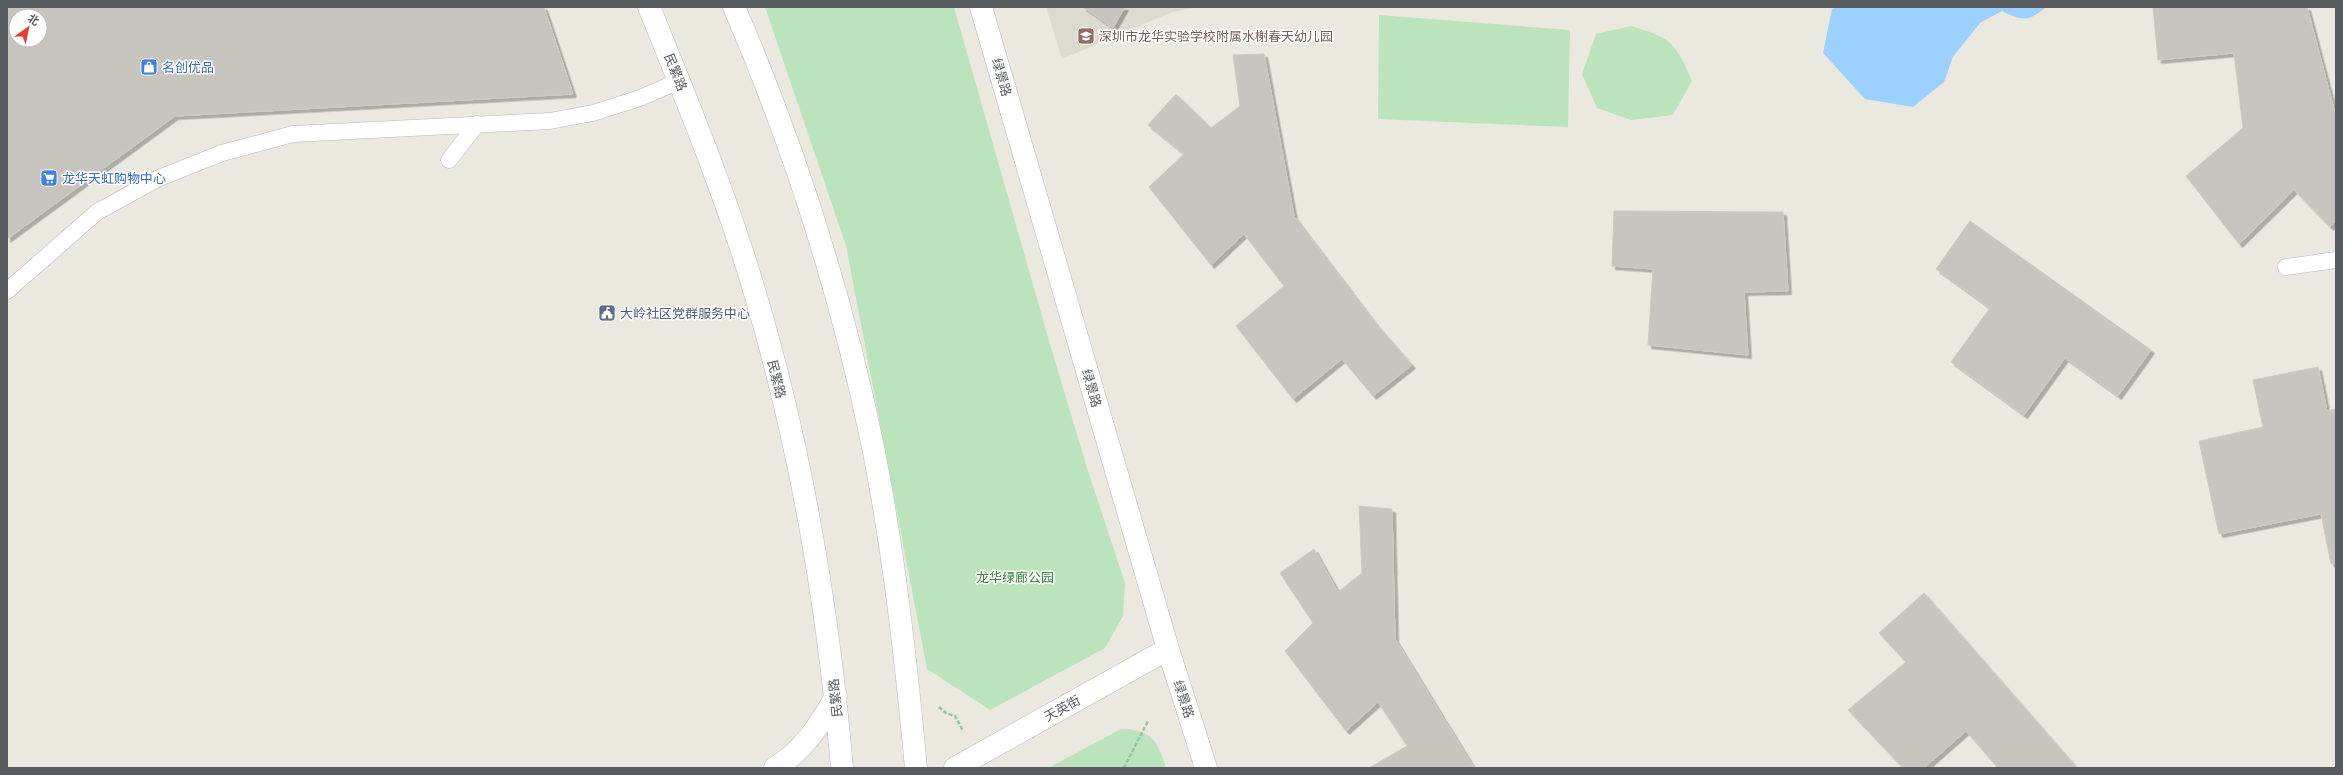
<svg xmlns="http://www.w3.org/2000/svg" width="2343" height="775" viewBox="0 0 2343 775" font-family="Cabin,'Noto Sans SC',sans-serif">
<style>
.education{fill:#dddad0}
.green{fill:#bbe3bc}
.water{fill:#9dd1fd}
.building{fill:#c8c5be;stroke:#cfcabe;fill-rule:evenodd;filter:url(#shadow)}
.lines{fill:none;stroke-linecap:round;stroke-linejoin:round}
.lane-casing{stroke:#b5b7bc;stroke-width:17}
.street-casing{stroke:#b5b7bc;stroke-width:23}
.secondary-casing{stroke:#b5b8be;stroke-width:23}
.path{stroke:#95c3a3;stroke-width:2.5;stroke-dasharray:4 2;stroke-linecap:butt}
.lane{stroke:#fff;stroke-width:16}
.street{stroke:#fff;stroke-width:22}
.secondary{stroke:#fff;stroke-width:22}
.labels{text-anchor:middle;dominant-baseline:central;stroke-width:3;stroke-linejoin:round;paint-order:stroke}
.education-label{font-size:13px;fill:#785e54;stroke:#fff;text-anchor:start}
.shop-label{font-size:13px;fill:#366cbe;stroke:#fff;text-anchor:start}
.street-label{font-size:13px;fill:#585b60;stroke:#fff}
.service-label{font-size:13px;fill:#4e5e75;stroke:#fff;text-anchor:start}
.park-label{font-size:13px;fill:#36813b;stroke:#fff}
</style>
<defs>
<filter id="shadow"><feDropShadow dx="3.5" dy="3.5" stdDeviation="0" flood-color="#0004"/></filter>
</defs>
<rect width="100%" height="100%" fill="#ebe9df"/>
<!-- education -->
<path class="education" d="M1046,7h154l-28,5 -110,47z"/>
<!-- green -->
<path class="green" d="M765,7h189l95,334 38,127 38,115 -2,33 -18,32 -115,62 -63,-41 -81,-423z
M1379,15l191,15 -2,97 -190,-8z
M1631,26c40,12 44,15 61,55l-19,34 -42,5 -34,-12 -15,-34 14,-40z
M1121,729c30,0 37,12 45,39h-118z"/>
<!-- water -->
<path class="water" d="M1835,7h211c-18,15 -23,14 -44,4l-22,12 -27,34 -9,25 -31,25 -48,-8 -42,-46 9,-44z"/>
<!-- building -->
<path class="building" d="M7,7h537l29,87 -398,22 -168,123zM16,16h24v24h-24z
M1083,7h42l-12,21z
M2153,7h154l29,110v104l-6,6 -36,-37 -55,54 -53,-68 57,-48 -9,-75 -76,7z
M1264,54l30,162 82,108 36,41 -39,31 -31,-37 -49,40 -57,-73 48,-40 -40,-52 -33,31 -62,-78 35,-33 -36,-29 28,-31 35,34 29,-22 -7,-51z
M1614,211l169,1 5,79 -44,1 4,63 -100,-10 5,-76 -41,-3z
M1970,221l181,129 -33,46 -53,-38 -41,57 -73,-53 39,-54 -54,-39z
M2318,367l9,44 9,-2v154l-5,1 -10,-50 -102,20 -20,-93 64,-14 -10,-47z
M1359,506l33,3 3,130 79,129h-105l38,-22 -29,-44 -32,29 -61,-80 28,-28 -33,-50 34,-24 24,43 24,-19z
M1924,593l153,175h-79l-32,-37 -42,37h-21l-55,-58 58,-48 -27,-29z"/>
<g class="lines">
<!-- lane casing -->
<g class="lane-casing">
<path id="lane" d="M449,160l28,-36
M2286,267l50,-7
M7,291l90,-79 62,-34 63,-25 71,-19 257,-13 43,-8 47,-15 39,-17"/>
</g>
<!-- street casing -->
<g class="street-casing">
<path id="street" d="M981,7l187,642 38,119
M955,768l213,-119"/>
</g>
<!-- secondary casing -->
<g class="secondary-casing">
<path id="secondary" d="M649,7c32,79 65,159 92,241 54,167 86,345 101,520
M734,7c61,141 108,290 139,440 21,106 33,214 43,321
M775,768c28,-17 46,-44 61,-72"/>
</g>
<!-- path -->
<path class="path" d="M939,707l7,6 9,3 8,15
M1124,768l24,-47"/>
<!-- lane -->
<use href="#lane" class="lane"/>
<!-- street -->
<use href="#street" class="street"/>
<!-- secondary -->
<use href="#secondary" class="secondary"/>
</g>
<!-- icons -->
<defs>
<g id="school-square" transform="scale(0.9)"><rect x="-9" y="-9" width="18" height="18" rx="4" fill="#8d6e63" stroke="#fff"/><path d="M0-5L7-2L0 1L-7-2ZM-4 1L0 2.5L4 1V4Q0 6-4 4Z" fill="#fff"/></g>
<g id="shop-square" transform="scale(0.9)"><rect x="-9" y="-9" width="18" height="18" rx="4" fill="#3f7fe0" stroke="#fff"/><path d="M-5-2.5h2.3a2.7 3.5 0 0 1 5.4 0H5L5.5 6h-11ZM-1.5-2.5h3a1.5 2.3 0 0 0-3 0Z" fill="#fff"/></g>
<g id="supermarket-square" transform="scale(0.9)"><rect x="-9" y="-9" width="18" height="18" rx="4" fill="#3f7fe0" stroke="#fff"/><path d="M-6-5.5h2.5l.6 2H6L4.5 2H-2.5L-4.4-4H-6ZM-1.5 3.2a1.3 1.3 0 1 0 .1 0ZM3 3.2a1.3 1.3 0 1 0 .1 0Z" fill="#fff"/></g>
<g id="civic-square" transform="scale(0.9)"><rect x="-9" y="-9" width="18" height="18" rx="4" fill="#5c6f8a" stroke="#fff"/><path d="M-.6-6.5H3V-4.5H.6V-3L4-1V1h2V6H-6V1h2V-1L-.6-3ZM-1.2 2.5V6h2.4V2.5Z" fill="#fff"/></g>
</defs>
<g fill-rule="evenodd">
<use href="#school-square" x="1086" y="36"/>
<use href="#shop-square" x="149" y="67"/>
<use href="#supermarket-square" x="49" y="178"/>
<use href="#civic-square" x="607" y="313"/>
</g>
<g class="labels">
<!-- education labels -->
<g class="education-label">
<text x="1099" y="36">深圳市龙华实验学校附属水榭春天幼儿园</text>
</g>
<!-- shop labels -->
<g class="shop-label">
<text x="162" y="67">名创优品</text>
<text x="62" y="178">龙华天虹购物中心</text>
</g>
<!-- street labels -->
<g class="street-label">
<text transform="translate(676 72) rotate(68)">民繁路</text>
<text transform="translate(1002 77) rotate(74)">绿景路</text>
<text transform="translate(777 379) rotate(76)">民繁路</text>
<text transform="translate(1092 388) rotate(74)">绿景路</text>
<text transform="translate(835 698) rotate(-96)">民繁路</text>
<text transform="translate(1184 699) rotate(72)">绿景路</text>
<text transform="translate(1062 708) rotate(-29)">天英街</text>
</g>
<!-- service labels -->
<g class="service-label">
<text x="620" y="313">大岭社区党群服务中心</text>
</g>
<!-- park labels -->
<g class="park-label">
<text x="1015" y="577">龙华绿廊公园</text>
</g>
</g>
<!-- border -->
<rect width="2343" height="775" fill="none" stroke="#585b60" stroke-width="16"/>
<!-- north arrow -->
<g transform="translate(28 28) rotate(33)"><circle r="19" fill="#ffffff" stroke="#bcbdbf"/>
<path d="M0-3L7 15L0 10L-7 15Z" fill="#e43e2c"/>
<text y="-6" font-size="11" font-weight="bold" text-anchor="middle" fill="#585b60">北</text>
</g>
</svg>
